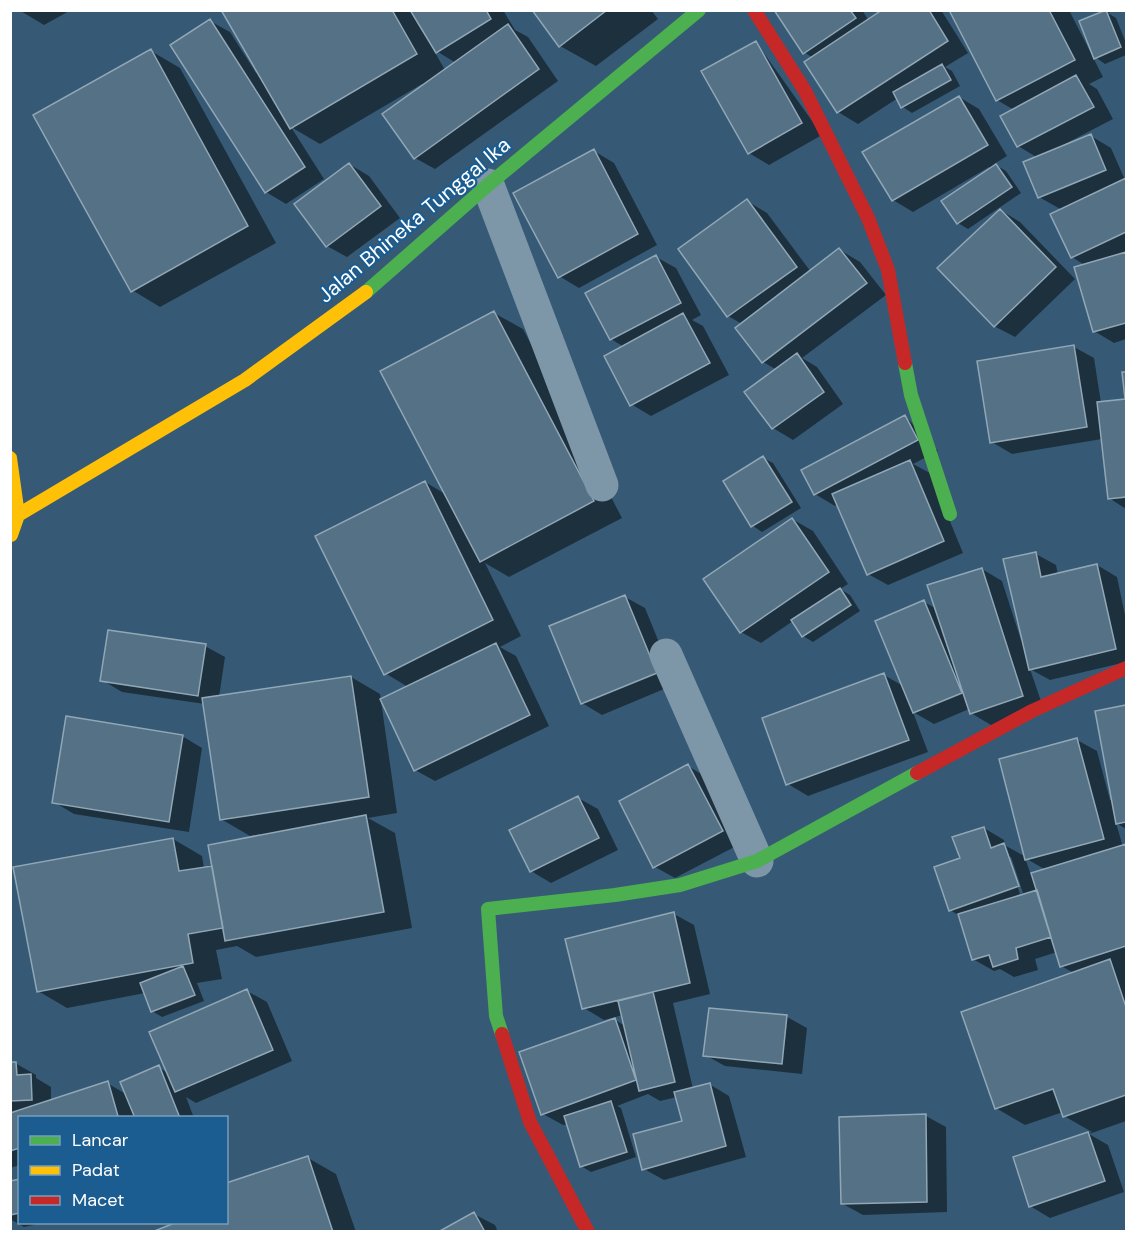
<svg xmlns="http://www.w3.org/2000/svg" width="1137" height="1242" viewBox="0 0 1137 1242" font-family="'DM Sans',sans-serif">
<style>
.shadow{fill:#0007;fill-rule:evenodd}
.building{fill:#547186;stroke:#92a7b6;stroke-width:1.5}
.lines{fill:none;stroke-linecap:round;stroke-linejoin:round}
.street{stroke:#7d96a8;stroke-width:33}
.fast{stroke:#4caf50;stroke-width:14}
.slow{stroke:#ffc107;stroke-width:14}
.jam{stroke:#c62828;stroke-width:14}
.labels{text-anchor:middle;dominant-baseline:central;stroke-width:4.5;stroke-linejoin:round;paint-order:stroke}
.street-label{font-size:21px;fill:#fff;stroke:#1b5d90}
</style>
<rect width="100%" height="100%" fill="#365a75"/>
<!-- shadow -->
<path class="shadow" d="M19,10h52l-27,15z
M223,10h280l12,20 13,7 30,44 -123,88 -20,-11 8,-72 -1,-2 -102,60 -29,-17 33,52 -38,25 -20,-12 -56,-171 20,11 26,41 3,-1zM433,49l23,14 -11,7z
M533,10h118l7,9 -62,47 -36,-20z
M776,10h86l7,11 16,-11h56l27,43 -23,14 7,4 8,15 -48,27 -9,-6 -5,-9 -40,26 -20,-12 -25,-54 -9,-6z
M951,10h118l34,67 -14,7 8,5 16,30 -50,26 1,2 27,-11 20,12 14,32 1,-1v160l-12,4 -20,-12 -8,-65 -14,-9 -10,-47 -23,-13 -1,-39 -20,-12 -4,-36 -17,-10z
M1093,10h20l-5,3 8,5 10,25v12l-21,9 -10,-7 5,-43z
M756,42l66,93 -53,30 -20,-12z
M151,51l29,17 96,175 -116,64 -28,-17z
M959,97l20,12 28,47 -13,8 12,7 15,22 -53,36 -10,-6 -15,-21 47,-33 -1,-2 -76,45 -20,-12z
M594,151l20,12 43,82 -78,43 -20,-12z
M349,164l20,12 31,42 -53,39 -20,-11z
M747,201l20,12 44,59 29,-22 20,12 26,33 -84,63 15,9 26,37 -50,36 -20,-12 4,-58 -14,-8 -21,-38 -14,-8z
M1000,210l20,12 55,57 -60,58 -21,-11z
M656,257l20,11 25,47 -9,5 11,6 26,49 -78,41 -20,-12 -7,-57 -13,-8z
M494,313l29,16 99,189 -113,59 -24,-14 36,73 -21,11 16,9 33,70 -114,55 -20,-11 -7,-83 -23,-14 40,-191 22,13z
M1074,347l20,11 7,45 25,-3 -3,-26 3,-1v136l-17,-11 -7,-59 -90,15 -20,-12z
M905,416l33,35 -25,13 17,9 33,80 -75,32 -20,-11 -30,-70 -3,2 -20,-12z
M763,458l10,5 28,45 -39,24 -9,-6 -28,-44z
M792,519l21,12 35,53 -8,5 10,6 10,16 -47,31 -10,-6 -10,-15 -32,22 -20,-11z
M1036,554l20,11 2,10 39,-10 20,12 9,43v42l-76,18 -20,-11 13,38 -52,18 -20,-12 -2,-4 -35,15 -21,-12 15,40 -120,44 -20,-12 96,-109 19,11 21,-84 13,7 45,-40 20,12 19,59 2,-1z
M625,597l20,11 31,76 -74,31 -20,-12z
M205,646l20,11 -6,40 132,-20 29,17 17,119 -29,5 27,15 17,95 -156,29 -19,-11 -21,4 6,29 -25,4 7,18 -42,16 -10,-6 -7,-18 -78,15 -29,-17 -23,-123 158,-29 29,17 2,12 10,-1 46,-30v-3l-10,2 -29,-17 -16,-115 -83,-12 -20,-12z
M1126,707v122l-10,-6 7,24 3,-2v276l-37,13 19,11 16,47 -74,26 -20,-12 -15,-48 77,-26 -28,-16 -1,-4 -38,13 -29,-17 78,-135 -13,-7 -4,-14 -22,7 3,11 -24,7 -14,-8 -6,2 -21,-12 -13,-43 -10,-6 12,-51 22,-31 20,12 2,6 20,11 51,-117 20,11 13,49h3l-17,-88zM1008,857h3l12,36 -3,1zM1025,858l21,12 -15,5z
M182,736l20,12 -13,84 -115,-18 -20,-12z
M688,766l20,12 34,65 -67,35 -20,-11z
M578,798l20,11 20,41 -67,33 -20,-12z
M674,914l20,11 16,69 -37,9 20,86 16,-5 20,12 17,61 -82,23 -20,-11 40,-47 -7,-25 -17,4 -12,-7 -31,12 4,2 15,49 -45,15 -10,-6 -13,-42 -5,1 -20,-11 71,-95 11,7 -2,-11 -19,5 -20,-12z
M247,991l20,11 25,59 -96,42 -10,-6 8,21h-174v47l-10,3v-105h5l21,12v3l15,9v14l56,-18 19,11 32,-27 10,6z
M710,1009l77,8 20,11 -5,46 -77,-8 -20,-11z
M926,1116l20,11 1,85 -84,3 -20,-11z
M308,1158l28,16 20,58h-199l69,-10z
M20,1181v41h27l-23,5 -14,-8v-36z
M474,1214l21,11 3,7h-57z"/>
<!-- building -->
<path class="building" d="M221,10h171l25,44 -127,75z
M410,10h76l5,9 -55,34z
M532,10h75l-48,37z
M774,10h76l6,8 -53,36z
M882,10h47l19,31 -111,72 -33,-51z
M949,10h100l26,50 -79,41z
M1106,10l15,37 -27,12 -15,-38z
M210,19l95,148 -40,26 -95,-148z
M508,24l31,45 -125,90 -32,-45z
M756,41l46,82 -54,31 -47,-83z
M151,49l97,177 -117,66 -98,-177z
M942,64l9,16 -50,28 -8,-16z
M1076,75l18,32 -77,40 -17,-31z
M959,96l29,49 -96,56 -30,-49z
M1091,134l15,36 -68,28 -15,-36z
M594,149l44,85 -80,44 -45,-85z
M349,163l32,43 -55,41 -32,-43z
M996,164l16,23 -55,37 -16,-23z
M1126,178v54l-55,26 -21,-44z
M747,199l50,68 -70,50 -49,-68z
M1000,209l56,58 -62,60 -57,-59z
M839,248l28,35 -105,80 -27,-35z
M1126,252v71l-33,9 -19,-65z
M656,255l25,48 -71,37 -25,-47z
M494,311l100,190 -114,61 -100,-191z
M683,313l27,50 -80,43 -26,-50z
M1074,345l13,82 -97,16 -13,-82z
M797,353l27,39 -52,37 -28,-37z
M1122,372h4v125l-18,2 -11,-97 28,-3z
M905,415l13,25 -104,55 -13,-25z
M763,456l29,46 -41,25 -28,-46z
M910,460l34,81 -77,34 -35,-81z
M425,481l68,139 -109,55 -69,-139z
M792,518l37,54 -89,61 -37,-54z
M1036,552l5,25 56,-13 19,85 -87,21 -26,-111z
M982,568l41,128 -53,18 -43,-129z
M840,588l11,17 -49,32 -11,-17z
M625,595l32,78 -76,31 -32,-78z
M924,600l38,93 -49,20 -38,-92z
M108,630l98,14 -8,52 -98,-15z
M496,643l34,72 -116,56 -34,-72z
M884,673l25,67 -123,45 -24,-67z
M351,676l18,121 -149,23 -18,-122z
M1126,705v117l-10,2 -21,-113z
M66,716l117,19 -14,87 -117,-19z
M1077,738l27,101 -79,21 -26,-101z
M688,764l35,67 -70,37 -34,-67z
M578,796l21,42 -69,34 -21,-42z
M366,815l18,97 -159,29 -17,-96z
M984,827l7,21 13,-5 15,43 -70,25 -15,-44 26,-9 -8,-21z
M173,838l6,33 33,-5 11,62 -35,6 5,29 -156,29 -24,-125z
M1126,844v102l-66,21 -29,-94z
M1037,890l14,47 -35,11 2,11 -25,8 -4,-12 -17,5 -14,-46z
M674,912l16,71 -108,26 -17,-70z
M1110,959l16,48v88l-63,22 -10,-28 -58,20 -34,-97z
M183,966l12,29 -44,17 -11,-29z
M247,989l26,61 -98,42 -26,-60z
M653,992l22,90 -36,9 -21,-90z
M709,1008l78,7 -5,49 -79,-8z
M615,1018l21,62 -95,35 -22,-63z
M10,1062h6l1,13 14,-1 1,26 -22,1z
M159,1065l21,53h-45l-15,-36z
M108,1081l10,35 -6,2h-92v30l-10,3v-38z
M710,1083l16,63 -84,24 -9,-36 49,-13 -8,-29z
M611,1101l16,51 -47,15 -16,-51z
M926,1114l1,88 -86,2 -2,-87z
M1088,1132l17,49 -76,26 -16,-50z
M308,1156l25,76h-181l25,-10h49v-39z
M20,1179v34l-10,2v-34z
M474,1212l11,20h-47z"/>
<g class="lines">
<!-- street -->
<path class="street" d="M488,185l114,300
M666,655l91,206"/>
<!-- fast -->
<path class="fast" d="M366,292l122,-107 211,-175
M905,363l6,32 39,119
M502,1034l-6,-18 -8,-107 127,-14 65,-10 77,-24 160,-88"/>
<!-- slow -->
<path class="slow" d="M10,458l8,57 -7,20
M18,515l227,-135 121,-88"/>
<!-- jam -->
<path class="jam" d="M754,10l51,81 63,127 20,52 17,93
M917,773l115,-62 94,-43
M502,1034l28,88 58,110"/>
</g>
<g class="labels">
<!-- street labels -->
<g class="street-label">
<text transform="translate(414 220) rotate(-40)">Jalan Bhineka Tunggal Ika</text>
</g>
</g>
<!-- border -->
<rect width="1137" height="1242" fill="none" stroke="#ffffff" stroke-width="24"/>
<!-- legend -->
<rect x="18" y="1116" width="210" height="108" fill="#1b5d90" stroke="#769ebc" stroke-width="1.5"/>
<rect x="30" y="1136" width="30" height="9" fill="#4caf50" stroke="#769ebc" stroke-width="1.5"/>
<text x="72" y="1146" font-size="18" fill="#ffffff">Lancar</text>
<rect x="30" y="1166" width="30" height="9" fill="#ffc107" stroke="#769ebc" stroke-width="1.5"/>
<text x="72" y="1176" font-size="18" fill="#ffffff">Padat</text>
<rect x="30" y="1196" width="30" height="9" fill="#c62828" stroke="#769ebc" stroke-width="1.5"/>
<text x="72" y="1206" font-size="18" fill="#ffffff">Macet</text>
</svg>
